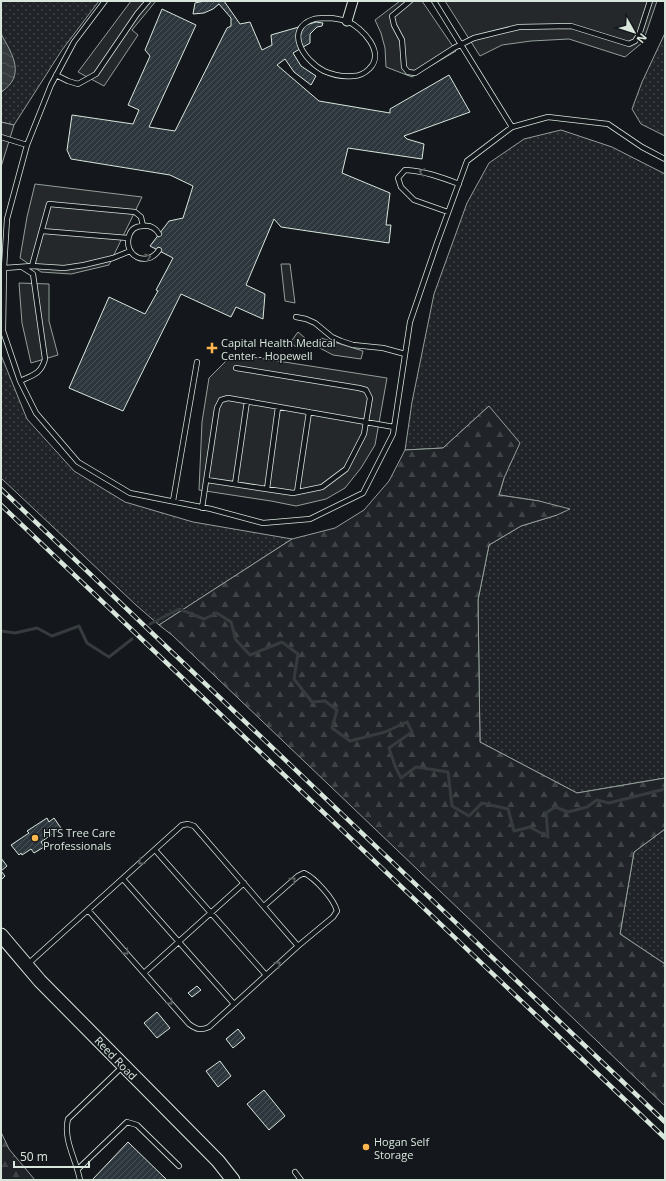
<svg xmlns="http://www.w3.org/2000/svg" width="666" height="1181" viewBox="0 0 666 1181" font-family="'Open Sans',sans-serif">
<style>
.grass{fill:url(#grass-dots);stroke:#939e99}
.forest{fill:url(#forest-firs);stroke:#939e99}
.parking{fill:#24282b;stroke:#939e99}
.water{fill:url(#water-waves);stroke:#939e99}
.lines{fill:none;stroke-linecap:round;stroke-linejoin:round}
.stream{stroke:#363b3e;stroke-width:3}
.building{fill:url(#building-hatch);stroke:#d8e6dc}
.lane-casing{stroke:#d8e6dc;stroke-width:6}
.street-casing{stroke:#d8e6dc;stroke-width:11}
.secondary-casing{stroke:#d8e6dc;stroke-width:15}
.lane{stroke:#14181c;stroke-width:4.5}
.street{stroke:#14181c;stroke-width:9}
.secondary{stroke:#14181c;stroke-width:13}
.rail-casing{stroke:#d8e6dc;stroke-width:4.5}
.rail{stroke:#14181c;stroke-width:3;stroke-dasharray:9;stroke-linecap:butt}
.oneway{stroke:#59605f}
.poi-dot{fill:#ffb74d;stroke:#14181c;stroke-width:1.5}
.labels{text-anchor:middle;dominant-baseline:central;stroke-width:3;stroke-linejoin:round;paint-order:stroke}
.poi-label{font-size:11px;fill:#d8e6dc;stroke:#14181c;text-anchor:start}
.street-label{font-size:11px;fill:#d8e6dc;stroke:#14181c}
</style>
<defs>
<pattern id="grass-dots" width="8" height="8" patternUnits="userSpaceOnUse"><rect width="8" height="8" fill="#202428"/><path d="M2 2h.1M6 6h.1" fill="none" stroke="#404447" stroke-width="1.8" stroke-linecap="round"/></pattern>
<pattern id="forest-firs" width="22" height="20" patternUnits="userSpaceOnUse"><rect width="22" height="20" fill="#202428"/><path d="M5 1l3.5 6h-7zM16 11l3.5 6h-7z" fill="#404447"/></pattern>
<pattern id="water-waves" width="16" height="10" patternUnits="userSpaceOnUse"><rect width="16" height="10" fill="#363b3e"/><path d="M0 5q4-4 8 0t8 0" fill="none" stroke="#525759"/></pattern>
<pattern id="building-hatch" width="6" height="6" patternUnits="userSpaceOnUse"><rect width="6" height="6" fill="#2c363c"/><path d="M-1 1l2-2M0 6l6-6M5 7l2-2" fill="none" stroke="#4a5358"/></pattern>
</defs>
<rect width="100%" height="100%" fill="#14181c"/>
<!-- grass -->
<path class="grass" d="M1,1h98l-37,49 -48,75 -13,-3v-30l2,-1 2,-48 -4,-9z
M665,33v103l-24,-12 -9,-15 10,-27z
M561,130l51,17 53,27v604l-88,15 -97,-51 -2,-142 11,-55 32,-19 36,-11 -18,-14 -40,-6 5,-17 -15,-72 -46,42 -38,2 7,-48 22,-108 33,-91 22,-40 35,-24z
M1,355l26,64 47,52 51,31 68,20 99,17 -133,86 -23,-20 -135,-127z
M665,829v135l-45,-30 14,-82z"/>
<!-- forest -->
<path class="forest" d="M489,406l31,37 -16,35 -5,17 40,6 31,8 -13,6 -36,11 -32,19 -11,55 2,142 97,51 88,-15v51l-31,23 -14,82 45,30v142l-493,-471 -13,-10 133,-86 43,-11 29,-18 25,-29 16,-31 38,-2z
M1,1132l8,17 26,31h-34z"/>
<!-- parking -->
<path class="parking" d="M131,1h25l-24,29 6,5 -34,51 -26,-14z
M400,1h22l34,50 -44,26 -26,-10 -1,-19 -4,-15 -6,-13z
M445,1h212l-14,41 -18,15 -56,-18 -38,2 -29,4 -22,11z
M1,122l13,3 -13,42z
M35,184l107,13 -33,68 -38,9 -30,-2 -21,-14 7,-41z
M281,264h9l5,39 -10,-2z
M19,283l30,1v37l9,34 -27,8 -9,-40z
M298,332l7,6 -7,10 -8,-5z
M321,338l42,13 -2,8 -28,-4 -17,-9z
M233,354l154,24 -12,67 -14,23 -16,20 -19,11 -30,7 -25,-5 -72,-11 3,-68 7,-44z"/>
<!-- water -->
<path class="water" d="M1,34c12,21 25,42 0,58z"/>
<g class="lines">
<!-- stream -->
<path class="stream" d="M150,624l29,-15 25,10 13,-6 14,9 5,18 14,15 32,-13 16,12 -4,25 18,23 13,-1 12,9 -5,18 18,13 35,-9 22,-10 5,10 -23,16 6,18 6,12 15,-11 32,5 4,34 17,10 13,-13 26,6 6,22 16,-4 18,10 -2,-24 9,-6 13,5 19,-5 10,-7 12,3 56,-14
M1,631l14,2 22,-5 15,8 27,-10 8,17 22,14 23,-18"/>
</g>
<!-- building -->
<path class="building" d="M204,1h20l16,23 10,-2 12,28 10,-5 -1,-10 45,-13 7,1 -1,3 -5,1 -7,7v9l-17,10 8,13 15,10 -5,9 -17,-13 -9,-13 -8,6 42,36 71,12v-4l59,-34 21,37 -66,24 3,3 17,5 -2,15 -74,-11 -6,25 48,20 -4,32h5l-2,18 -108,-16 -7,-8 -28,66 19,9 -2,25 -27,-12 -5,10 -50,-23 -58,117 -54,-23 40,-91 36,17 13,-23 -2,-1 17,-32 -23,-12 19,-25 14,-3 10,-32 -23,-11 -99,-16 -4,-9 5,-35 61,9 6,-14 -11,-5 22,-49 -5,-6 17,-41 34,16 -47,102 26,4 52,-103 4,-2v-8l-12,-14 -6,5 -9,4 -11,1 2,-11z
M47,818l2,4 5,-4 7,10 -20,14 3,5 -10,6 -3,-4 -9,6 -1,-2 -2,2 -8,-10 18,-12 -2,-2z
M1,858l6,8 -6,5 4,5 -4,4z
M197,986l4,4 -9,7 -4,-4z
M157,1012l13,16 -13,10 -13,-15z
M238,1029l7,9 -12,10 -7,-9z
M220,1061l11,15 -13,11 -12,-16z
M264,1090l21,26 -16,14 -22,-26z
M128,1142l39,38h-75z"/>
<g class="lines">
<!-- lane casing -->
<g class="lane-casing">
<path id="lane" d="M105,1l-31,41 -23,43 -24,60 -20,74 -3,49 -1,63 17,50 16,32 42,49 52,31 81,16 52,14 47,-4 53,-26 30,-59 17,-112 27,-79 30,-82 45,-34 36,-10 60,7 34,23 23,12
M410,1l-18,15 2,9 8,15 2,27 4,5 7,1 39,-25 20,-10 45,-11 52,-1 58,18 6,-3 4,-6 11,-34
M434,1l78,126
M332,18c5,1 11,2 15,3 16,7 39,32 22,48 -5,5 -9,7 -16,7 -10,1 -20,-1 -29,-5 -20,-10 -41,-42 -10,-52 5,-1 13,-1 18,-1z
M56,75l12,6 10,3 18,-10 41,-60 11,-13
M1,137l26,8
M448,212l-34,-12 -13,-13 -3,-9 7,-8c19,1 36,7 54,14
M42,231l86,7
M159,250c-12,18 -36,6 -30,-14 2,-7 7,-10 14,-10 7,-1 12,1 16,8
M32,266l17,-62 86,8 6,5 2,9
M4,268l28,-2 32,2 20,-3 29,-7 17,-7
M296,317l10,2 9,4 17,14 9,4 12,4 30,3 22,6
M20,381c13,-6 21,-7 25,-22l-12,-85 -11,-7
M207,480l86,13 29,-6 24,-18 18,-35 6,-36 -4,-8 -7,-2 -123,-20
M235,484l12,-83
M267,489l11,-82
M297,492l12,-80
M173,501l24,-139
M202,508l15,-100 4,-8 7,-2 166,29
M155,850l111,125
M123,879l111,125
M88,910l101,114c7,5 11,7 20,3l89,-81 35,-29 4,-6c-3,-12 -22,-33 -33,-38l-6,3 -34,30
M28,964l154,-139 6,-1 6,2 104,120
M144,973l100,-90
M78,1169l49,-47 10,3 42,41
M295,1172l6,8
M80,1180c-4,-21 -17,-40 -12,-61l54,-52"/>
</g>
<!-- street casing -->
<g class="street-casing">
<path id="street" d="M347,21l6,-20"/>
</g>
<!-- secondary casing -->
<g class="secondary-casing">
<path id="secondary" d="M1,935l39,46 178,180 15,19"/>
</g>
<!-- lane -->
<use href="#lane" class="lane"/>
<!-- street -->
<use href="#street" class="street"/>
<!-- secondary -->
<use href="#secondary" class="secondary"/>
<!-- rail casing -->
<g class="rail-casing">
<path id="rail" d="M1,489l664,633
M1,505l664,633"/>
</g>
<!-- rail -->
<use href="#rail" class="rail"/>
</g>
<!-- one-way arrows -->
<defs><path id="oneway-chevron" d="M-2-3.5L2.5 0L-2 3.5" fill="none" stroke-width="1.6" stroke-linecap="round" stroke-linejoin="round"/></defs>
<g class="oneway">
<use href="#oneway-chevron" transform="translate(422 172) rotate(-168)"/>
<use href="#oneway-chevron" transform="translate(148 257) rotate(-17)"/>
<use href="#oneway-chevron" transform="translate(141 862) rotate(138)"/>
<use href="#oneway-chevron" transform="translate(293 880) rotate(-41)"/>
<use href="#oneway-chevron" transform="translate(126 952) rotate(48)"/>
<use href="#oneway-chevron" transform="translate(278 964) rotate(-42)"/>
<use href="#oneway-chevron" transform="translate(170 1002) rotate(49)"/>
</g>
<!-- markers -->
<g class="poi-dot">
<path d="M210 342h4v4h4v4h-4v4h-4v-4h-4v-4h4z"/>
<circle cx="35" cy="838" r="4"/>
<circle cx="366" cy="1147" r="4"/>
</g>
<g class="labels">
<!-- poi labels -->
<g class="poi-label">
<text x="221" y="342">Capital Health Medical<tspan x="221" dy="13">Center - Hopewell</tspan></text>
<text x="43" y="832">HTS Tree Care<tspan x="43" dy="13">Professionals</tspan></text>
<text x="374" y="1141">Hogan Self<tspan x="374" dy="13">Storage</tspan></text>
</g>
<!-- street labels -->
<g class="street-label">
<text transform="translate(116 1058) rotate(46)">Reed Road</text>
</g>
</g>
<!-- border -->
<rect width="666" height="1181" fill="none" stroke="#d8e6dc" stroke-width="4"/>
<!-- north arrow -->
<g transform="translate(634 32) rotate(129)" stroke="#14181c" stroke-width="3" paint-order="stroke">
<path d="M0-3L7 15L0 10L-7 15Z" fill="#d8e6dc"/>
<text y="-6" font-size="11" font-weight="bold" text-anchor="middle" fill="#d8e6dc">N</text>
</g>
<!-- scale -->
<path d="M14 1161v6h75v-6" fill="none" stroke="#d8e6dc" stroke-width="2"/>
<text x="20" y="1161" font-size="12" fill="#d8e6dc" stroke="#14181c" stroke-width="3" paint-order="stroke">50 m</text>
</svg>
